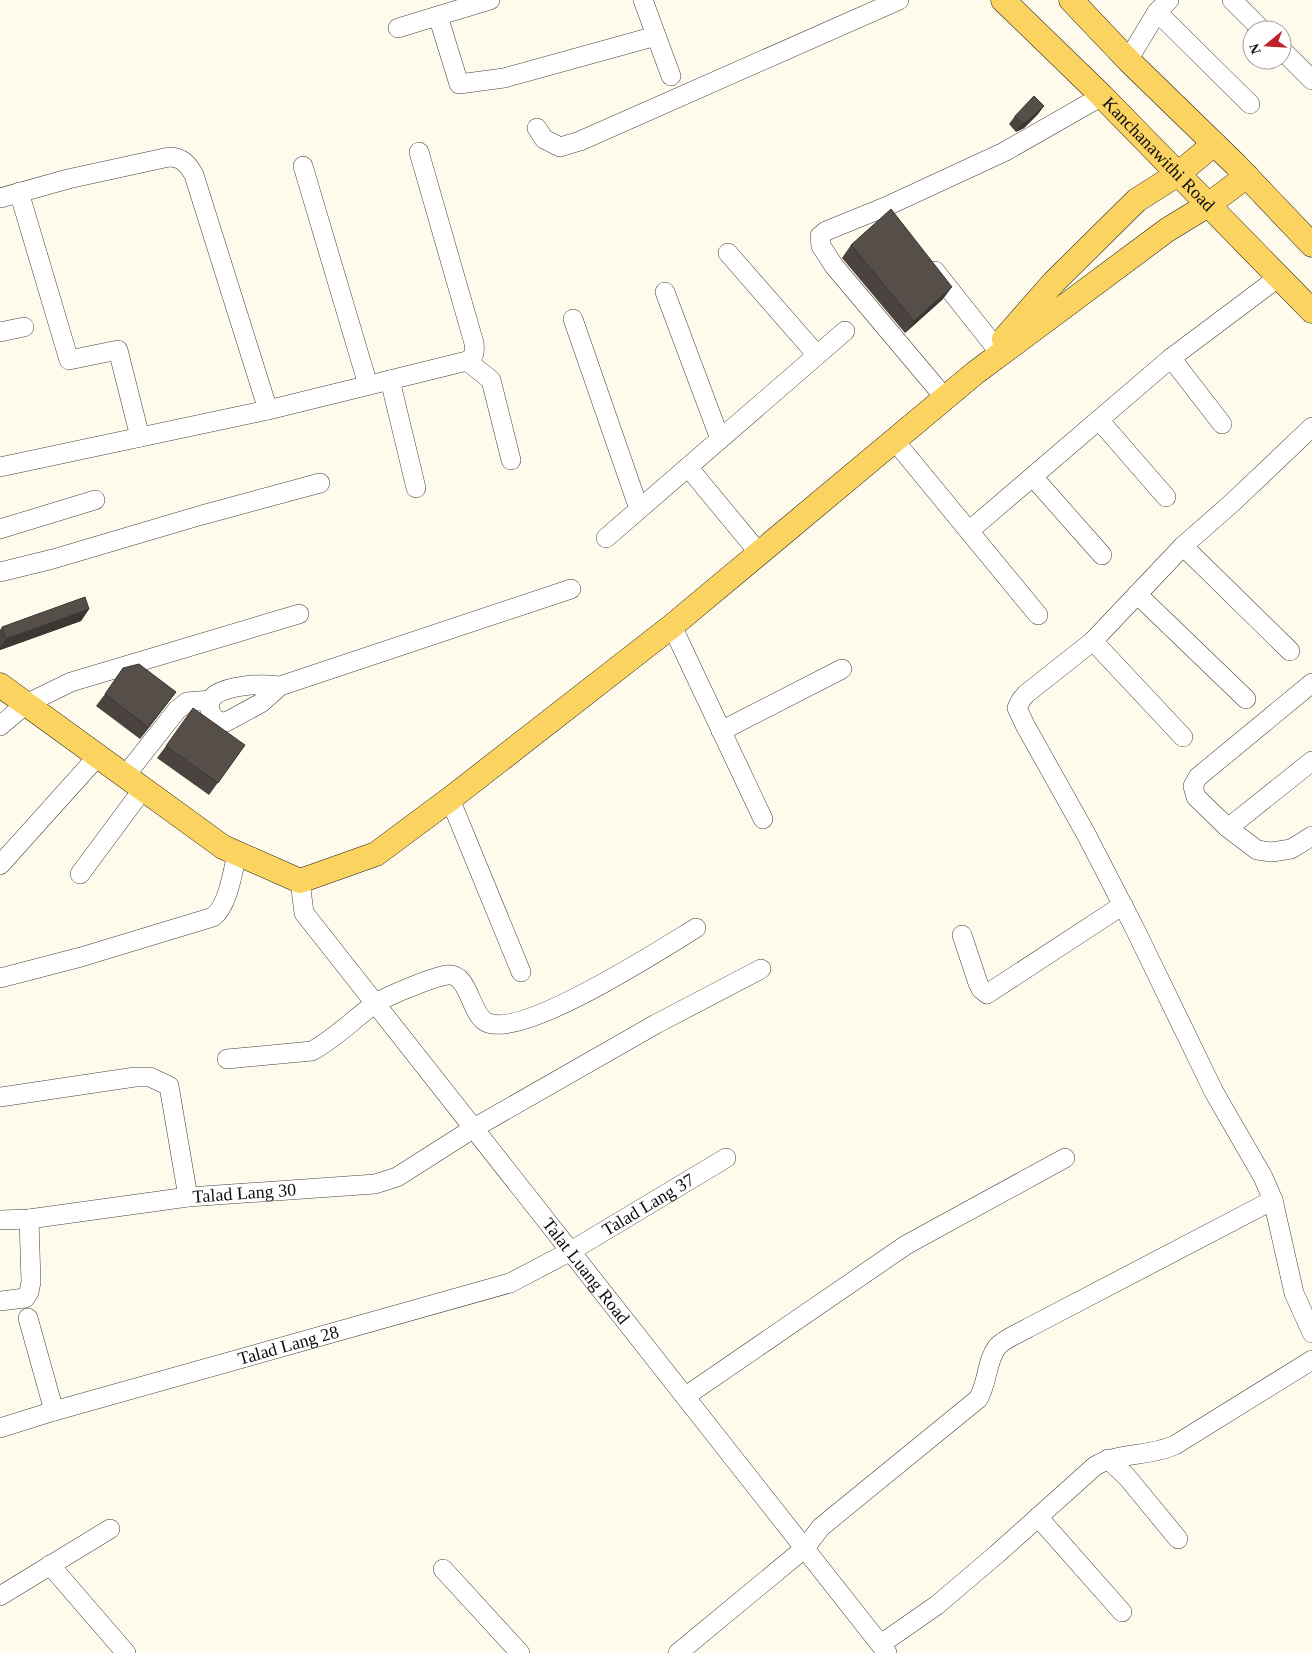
<svg xmlns="http://www.w3.org/2000/svg" width="1312" height="1653" viewBox="0 0 1312 1653" font-family="Georgia,serif">
<style>
.lines{fill:none;stroke-linecap:round;stroke-linejoin:round}
.minor-casing{stroke:#404040;stroke-width:20}
.major-casing{stroke:#1e1e1e;stroke-width:25}
.minor{stroke:#fff;stroke-width:19}
.major{stroke:#fbd360;stroke-width:24}
.wall{fill:#4a433f}
.shaded-wall{fill:#3c3733}
.building{fill:#564e49;stroke:#3c3733}
.labels{text-anchor:middle;dominant-baseline:central;stroke-width:5;stroke-linejoin:round;paint-order:stroke}
.street-label{font-size:18px;fill:#0d0d0d;stroke:#fff}
</style>
<rect width="100%" height="100%" fill="#fffbec"/>
<g class="lines">
<!-- minor casing -->
<g class="minor-casing">
<g id="minor">
<path d="M643,0l28,76"/>
<path d="M1232,0l30,30"/>
<path d="M1157,12l93,92"/>
<path d="M438,16l21,68 45,-6 152,-42"/>
<path d="M398,28l92,-28"/>
<path d="M1282,50l30,30"/>
<path d="M1128,60l29,-48 12,-12"/>
<path d="M537,128l7,11 16,8 20,-6 319,-141"/>
<path d="M303,166l65,219"/>
<path d="M19,192l50,168 49,-10 22,87"/>
<path d="M0,198l68,-19 101,-22c13,0 19,7 25,18l74,235"/>
<path d="M728,253l89,102"/>
<path d="M935,271l61,77"/>
<path d="M665,292l55,147"/>
<path d="M573,319l66,190"/>
<path d="M0,332l24,-5"/>
<path d="M1171,358l51,66"/>
<path d="M467,361l24,19 20,80"/>
<path d="M390,380l26,108"/>
<path d="M945,398l-111,-132 -13,-20 -1,-10 6,-5 59,-24 119,-55 98,-56"/>
<path d="M1099,420l67,77"/>
<path d="M1312,427l-79,75 -50,44 -90,95 -67,53 -5,6 -4,8 8,17 61,109 48,93 80,165 49,85 10,23 21,93 18,40"/>
<path d="M894,440l144,175"/>
<path d="M0,467l268,-57 199,-49c8,-4 8,-10 7,-18l-55,-191"/>
<path d="M688,467l71,86"/>
<path d="M1033,477l69,78"/>
<path d="M0,529l95,-29"/>
<path d="M969,531l202,-173 108,-81"/>
<path d="M606,538l239,-207"/>
<path d="M1183,546l107,105"/>
<path d="M0,572l53,-13 149,-44 118,-32"/>
<path d="M1137,594l109,105"/>
<path d="M672,626l91,193"/>
<path d="M1093,641l90,96"/>
<path d="M1312,683l-114,94 -5,9 3,11 32,31 29,22 15,2 19,-3 21,-13"/>
<path d="M280,686l-19,17 -35,19c-14,1 -23,-18 -11,-27 14,-10 48,-12 65,-9l291,-97"/>
<path d="M0,726l26,-22 45,-22 228,-68"/>
<path d="M721,731l121,-62"/>
<path d="M125,776l52,-66 10,-8 24,-2"/>
<path d="M450,799l71,173"/>
<path d="M1228,828l84,-67"/>
<path d="M0,865l98,-109"/>
<path d="M80,874l63,-85"/>
<path id="s1" d="M300,881l4,32 583,740"/>
<path d="M962,935l16,48 3,6 6,5 136,-89"/>
<path d="M0,978l81,-21 132,-40c15,-11 20,-46 24,-64"/>
<path d="M227,1059l85,-8c22,-12 41,-31 61,-46 11,-8 60,-28 74,-30 23,-3 23,42 41,48 38,14 172,-73 208,-95"/>
<path d="M0,1097l135,-20h15l19,9 19,111"/>
<path id="s2" d="M0,1220l29,-1 159,-22 187,-13 22,-7 77,-49 182,-104 105,-55"/>
<path d="M0,1301l25,-3 4,-6 2,-10 -2,-63"/>
<path d="M28,1318l26,93"/>
<path d="M686,1396l220,-151 159,-87"/>
<path id="s3" d="M0,1428l54,-17 456,-128 61,-32 155,-93"/>
<path d="M1108,1459l19,18 51,62"/>
<path d="M1038,1517l84,95"/>
<path d="M50,1565l76,88"/>
<path d="M443,1569l77,84"/>
<path d="M0,1596l110,-67"/>
<path d="M881,1644l56,-39 60,-51 98,-88c23,-14 54,-9 80,-21l137,-85"/>
<path d="M678,1653l127,-105 16,-21 157,-128c10,-16 8,-37 19,-52 7,-8 22,-14 31,-19l245,-128"/>
</g>
</g>
<!-- major casing -->
<g class="major-casing">
<g id="major">
<path id="s4" d="M1003,0l99,96 210,215"/>
<path d="M1071,0l57,60 108,105 76,80"/>
<path d="M1004,339l50,-57 83,-82 41,-26 36,-30"/>
<path d="M0,685l223,162 77,34 76,-27 74,-55 222,-173 303,-253 192,-143 41,-25 39,-29"/>
</g>
</g>
<!-- minor -->
<use href="#minor" class="minor"/>
<!-- major -->
<use href="#major" class="major"/>
</g>
<!-- wall -->
<path class="wall" d="M1044,106l-6,8 -14,14 -8,4 -7,-8 6,-8z
M851,245l92,54 -38,34 -63,-75z
M89,609l-8,12 -81,29v-20l2,-3z
M176,692l-9,12 -27,35 -44,-33 9,-12z
M245,745l-36,50 -52,-37 9,-12z"/>
<!-- shaded-wall -->
<path class="shaded-wall" d="M1044,106l-6,8 -14,14 -8,4 6,-8z
M952,287l-9,12 -38,34 9,-12z
M89,609l-8,12 -81,29v-2l6,-9z
M176,692l-9,12 -27,35 8,-12z"/>
<!-- building -->
<path class="building" d="M1034,96l10,10 -14,13 -8,5 -7,-8z
M891,209l61,78 -38,34 -63,-76z
M85,597l4,12 -83,30 -4,-12z
M139,664l37,28 -28,35 -43,-33 18,-26z
M193,708l52,37 -27,38 -52,-37z"/>
<g class="labels">
<!-- street labels -->
<g class="street-label">
<text stroke="none"><textPath href="#s4" startOffset="219">Kanchanawithi Road</textPath></text>
<text stroke="none"><textPath href="#s2" startOffset="246">Talad Lang 30</textPath></text>
<text stroke="none"><textPath href="#s3" startOffset="689">Talad Lang 37</textPath></text>
<text stroke="none"><textPath href="#s1" startOffset="488">Talat Luang Road</textPath></text>
<text stroke="none"><textPath href="#s3" startOffset="300">Talad Lang 28</textPath></text>
</g>
</g>
<!-- north arrow -->
<g transform="translate(1267 45) rotate(252)"><circle r="24" fill="#ffffff" stroke="#9e9e9e"/>
<path d="M0-4L9 19L0 12L-9 19Z" fill="#bf222c"/>
<text y="-8" font-size="14" font-weight="bold" text-anchor="middle" fill="#0d0d0d">N</text>
</g>
</svg>
